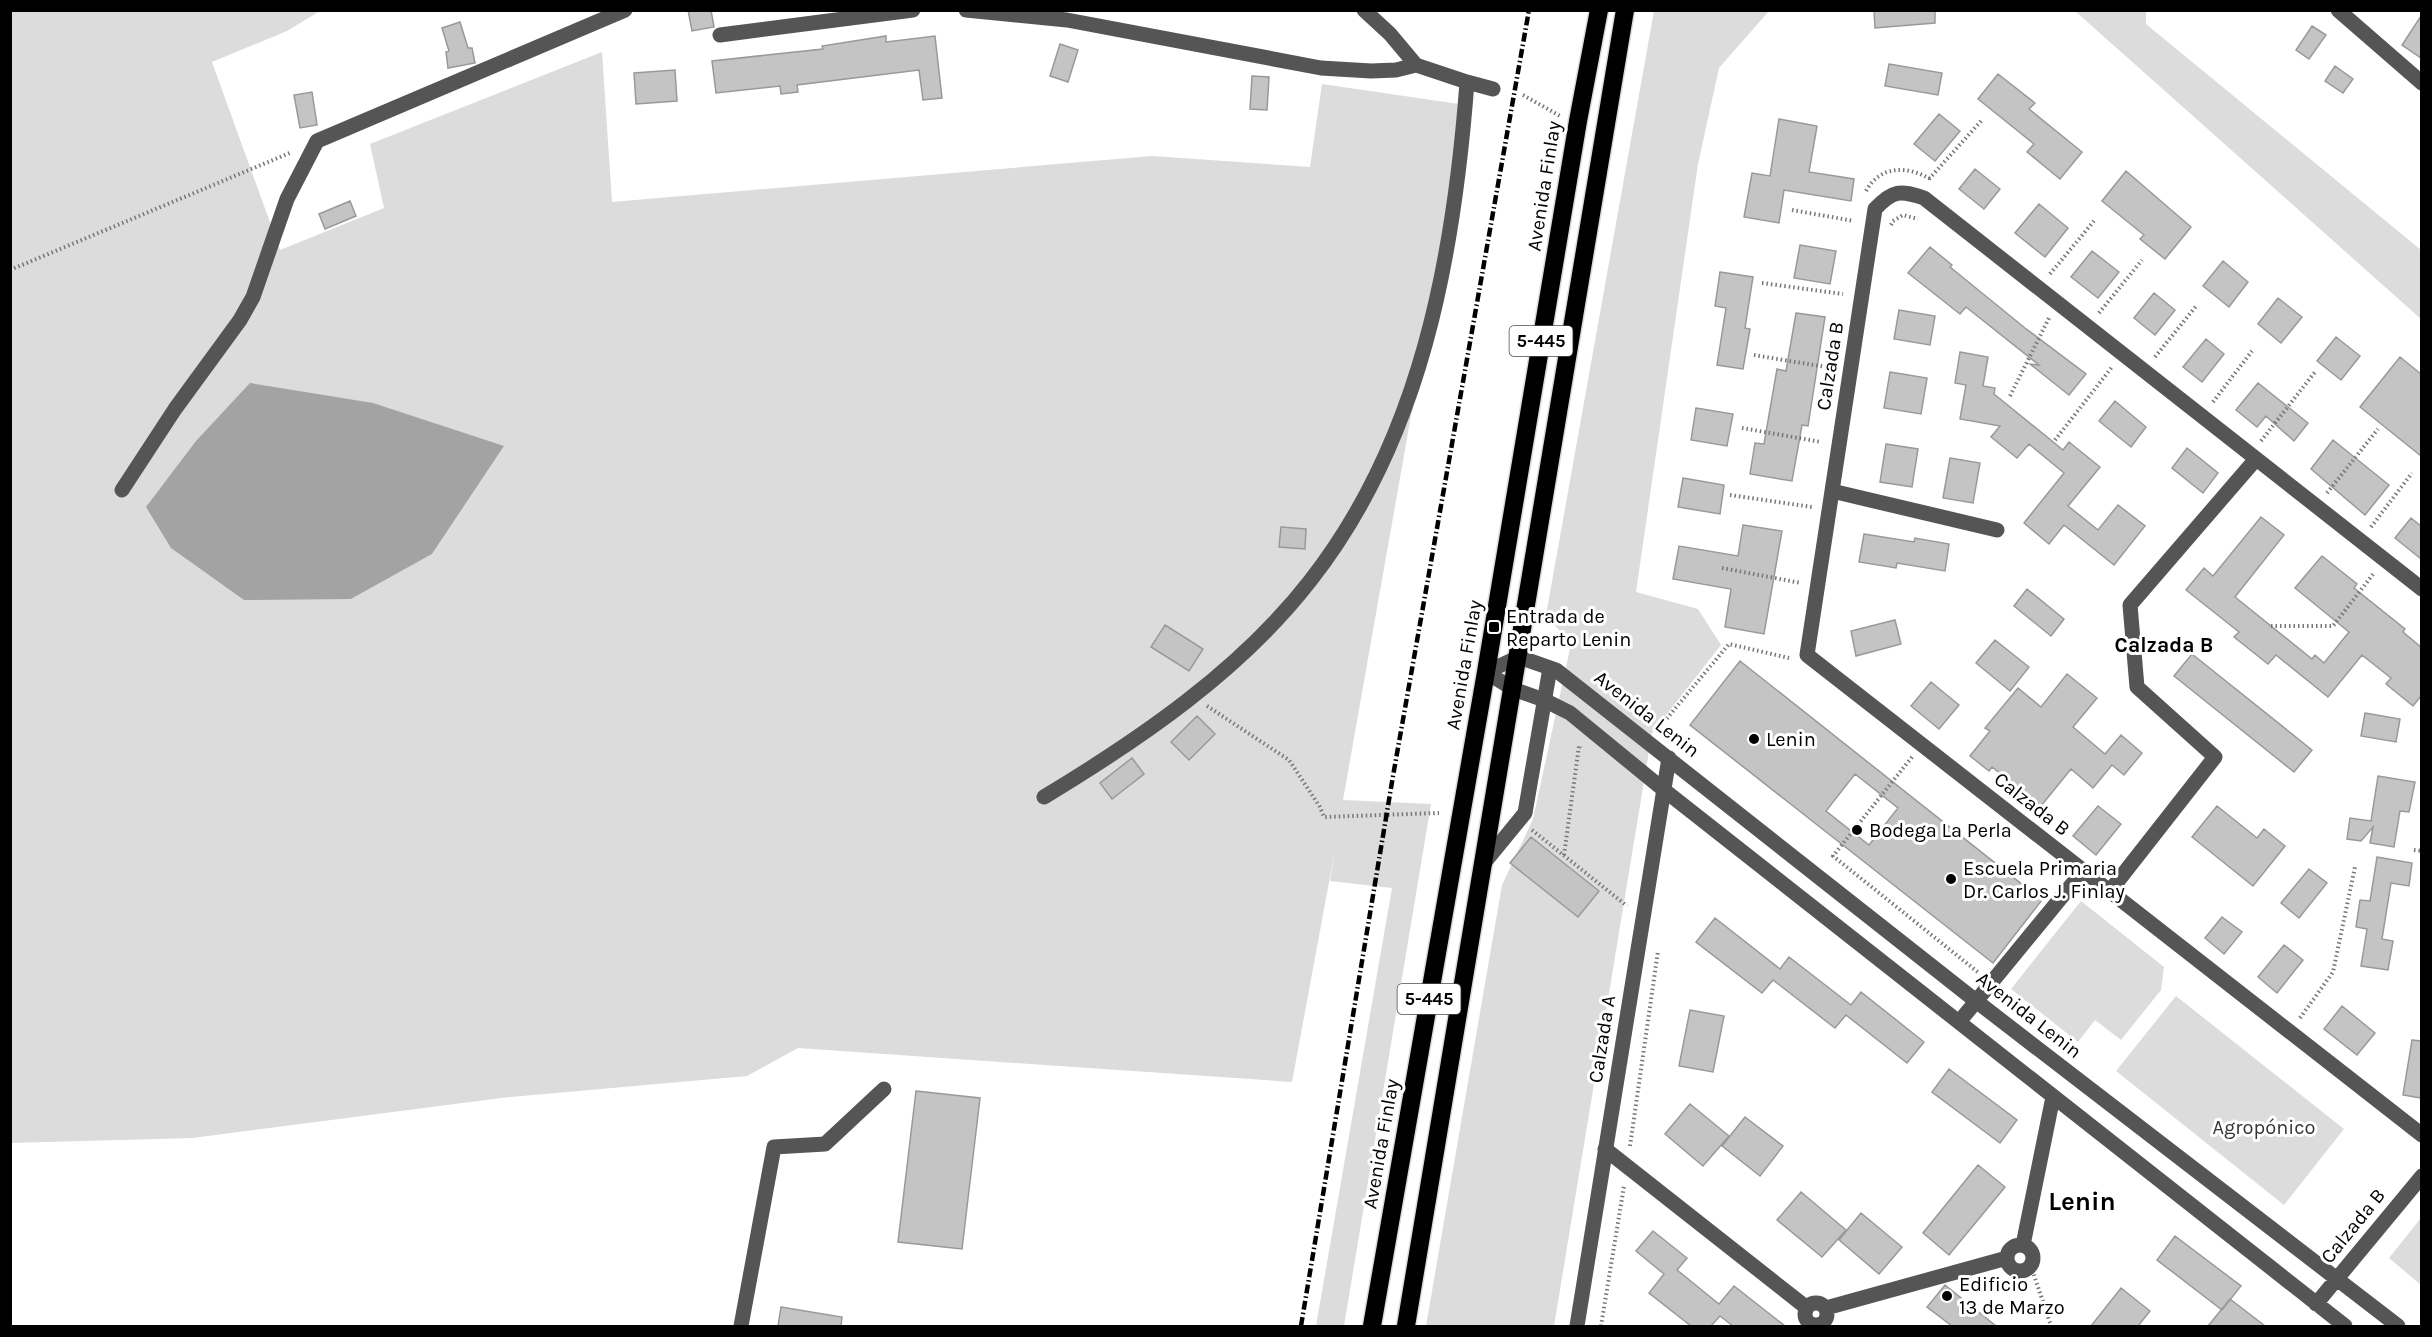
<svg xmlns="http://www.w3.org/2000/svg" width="2432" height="1337" viewBox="0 0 2432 1337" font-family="Karla,sans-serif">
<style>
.green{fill:#dcdcdc;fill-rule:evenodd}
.water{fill:#a3a3a3}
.building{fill:#c4c4c4;stroke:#999;stroke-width:1.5;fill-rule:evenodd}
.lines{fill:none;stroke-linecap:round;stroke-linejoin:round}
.highway-casing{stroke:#dbdbdb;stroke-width:21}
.path{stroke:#777;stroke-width:4;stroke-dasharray:1.5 3;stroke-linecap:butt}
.minor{stroke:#555;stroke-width:15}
.highway{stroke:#000;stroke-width:18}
.rail{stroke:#000;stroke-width:4.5;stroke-dasharray:9 3 1.5 3;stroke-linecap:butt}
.poi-dot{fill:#000;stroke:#fff;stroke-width:2}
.labels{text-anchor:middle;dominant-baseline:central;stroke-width:6;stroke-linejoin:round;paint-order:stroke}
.shield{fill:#fff;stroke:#4c4c4c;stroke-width:1.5}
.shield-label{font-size:18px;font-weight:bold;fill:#000}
.street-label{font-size:20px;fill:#000;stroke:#fff}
.poi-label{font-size:20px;fill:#000;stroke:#fff;text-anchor:start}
.park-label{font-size:20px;fill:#333;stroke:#fff}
.neighbourhood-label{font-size:21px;font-weight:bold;fill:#000;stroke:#fff}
.district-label{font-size:26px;font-weight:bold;fill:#000;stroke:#fff}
</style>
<rect width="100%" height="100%" fill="#fff"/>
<!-- green -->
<path class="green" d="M10,11h310l-33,20 -75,31 68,188 104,-42 -14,-64 232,-92 10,150 540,-46 158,11 12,-83 144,21 -123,695 88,4 -87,522h-28l76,-438 -62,-7 5,-31 -43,232 -494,-34 -51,28 -246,22 -309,40 -181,5zM504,446l-72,108 -81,45z
M1654,11h115l-50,57 -21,96 -62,428 62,17 23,36 -69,88 -98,593h-128l76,-441 31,-66 38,-175 -25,-29z
M2075,11h71v13l275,226v69z
M2081,901l83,66 -3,23 -40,50 -26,-20 -17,22 -67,-53z
M2176,996l168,133 -60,76 -168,-134z
M2421,1218v67l-32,-27z"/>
<!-- water -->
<path class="water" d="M250,383l123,20 131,43 -72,108 -81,45 -107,1 -73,-52 -25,-41 50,-66z"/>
<!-- building -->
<path class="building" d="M688,10h23l3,17 -22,4z
M1874,10h61v13l-60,5z
M2421,16v42l-19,-13z
M460,22l8,26h4l3,15 -27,5 -2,-16 3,-1 -7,-23z
M2312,26l14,9 -17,24 -13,-9z
M886,36v6l49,-6 7,62 -19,2 -4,-30 -122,15 1,7 -17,2 -1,-8 -64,7 -4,-32 111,-12 -1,-3z
M1060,44l18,6 -10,32 -18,-6z
M1889,64l53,9 -4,22 -53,-9z
M2335,66l18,13 -10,14 -18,-12z
M675,70l2,31 -41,3 -2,-31z
M1998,74l37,29 -6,6 53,43 -22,27 -33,-27 7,-8 -56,-45z
M1252,76l17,1 -2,33 -17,-1z
M312,92l5,33 -17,3 -6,-33z
M1939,114l21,17 -25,30 -21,-17z
M1779,119l38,7 -8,46 45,7 -3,22 -67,-11 -5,33 -35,-6 8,-44 18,3z
M1975,169l25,20 -16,20 -25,-20z
M2126,171l65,56 -26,32 -25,-20 4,-4 -42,-34z
M350,201l6,15 -31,13 -6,-15z
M2039,204l29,24 -23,29 -30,-24z
M1800,245l36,6 -6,33 -36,-6z
M1930,247l22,18 -2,2 75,61 61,46 -17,21 -39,-31 9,1 -73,-58 -6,7 -52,-41z
M2092,251l27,21 -21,26 -27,-21z
M2223,261l25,21 -19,25 -26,-21z
M1720,272l33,5 -8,51 5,1 -7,40 -26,-4 9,-57 -11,-2z
M2154,293l21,17 -20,25 -21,-17z
M2278,298l24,19 -21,26 -23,-19z
M1899,310l36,6 -5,29 -36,-6z
M1796,313l29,4 -17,109 -6,-1 -10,56 -42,-7 5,-31 9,1 13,-75 9,2z
M2336,337l24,19 -19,24 -24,-19z
M2206,339l18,15 -22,28 -19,-15z
M1960,352l28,5 -5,29 12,2 -1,6 69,56 6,-8 31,25 -32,39 30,24 20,-25 27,21 -31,39 -50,-40 -15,19 -25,-21 40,-50 -35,-29 -12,14 -26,-21 9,-11 -40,-7 6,-34 -11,-2z
M2400,357l21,17v82l-61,-49z
M1890,372l37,6 -6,36 -37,-6z
M2258,383l50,40 -14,18 -28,-25 -9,11 -21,-17z
M2115,401l31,26 -15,20 -32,-26z
M1696,408l37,6 -6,32 -36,-6z
M2333,440l56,45 -24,30 -54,-46z
M1886,444l32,5 -6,38 -32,-5z
M2187,448l31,25 -15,20 -31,-25z
M1950,458l30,5 -7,40 -30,-5z
M1683,478l41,7 -4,29 -42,-7z
M2261,517l23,18 -49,62 77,62 3,-4 9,8 25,-31 -54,-44 27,-32 35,28 -3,4 51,41 -2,3 18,15v49l-8,10 -27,-22 5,-6 -29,-23 -34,42 -52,-42 -8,9 -34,-27 5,-5 -53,-42 18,-22 9,8z
M2411,518l10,8v33l-26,-21z
M1743,525l39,6 -18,103 -39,-7 6,-38 -58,-10 6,-33 59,10z
M1281,527l25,2 -1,20 -26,-2z
M1864,534l50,8 1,-4 34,6 -4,27 -48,-8 -1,5 -37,-6z
M2027,589l37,30 -13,17 -37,-30z
M1895,620l6,24 -45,12 -5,-25z
M1165,625l38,24 -14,22 -38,-24z
M1995,640l34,27 -19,24 -34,-28z
M2192,654l120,96 -18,22 -120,-96z
M1740,661l302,239 -49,63 -303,-238zM1855,774l43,34 -29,37 -43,-34z
M2067,674l30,24 -24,29 32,27 16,-19 21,18 -18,22 -12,-10 -19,23 -22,-19 -30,37 -49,-39 -3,4 -19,-15 20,-25 -5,-3 33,-40 23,19z
M1931,682l28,23 -20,24 -28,-23z
M2365,713l35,6 -4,23 -35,-6z
M1197,716l18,18 -26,26 -18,-18z
M1132,758l12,16 -32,25 -12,-16z
M2378,776l37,6 -6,30 -9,-1 -6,36 -24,-4 3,-16 -12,14 -14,-2 3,-21 21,3z
M2098,806l23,18 -25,31 -23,-19z
M2217,806l40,32 7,-9 21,17 -32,40 -61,-49z
M1531,837l68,54 -21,26 -68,-54z
M2377,857l35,6 -3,23 -18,-3 -9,56 11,2 -5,29 -27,-4 6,-37 -11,-2 4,-27 10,1z
M2309,869l18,14 -28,35 -18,-15z
M2222,917l20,15 -18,22 -19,-16z
M1715,918l65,51 9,-12 62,48 10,-13 63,50 -17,21 -61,-48 -11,13 -62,-48 -11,13 -66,-51z
M2284,945l19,15 -26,33 -19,-16z
M2342,1006l33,27 -18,22 -33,-26z
M1690,1010l34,6 -11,56 -34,-6z
M2412,1040l9,1v57l-18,-3z
M1949,1069l68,51 -17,23 -68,-51z
M916,1091l64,7 -18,151 -64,-7z
M1690,1104l39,32 -26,30 -38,-32z
M1745,1117l38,29 -23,30 -38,-30z
M1978,1165l27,22 -56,68 -26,-22z
M1801,1192l45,38 -24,27 -45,-37z
M1861,1213l41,34 -23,27 -40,-34z
M1653,1231l34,27 -10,12 42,34 15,-18 51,40h-52l-13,-10 -9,10h-20l-42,-33 15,-19 -28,-23z
M2175,1236l66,50 -19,24 -65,-50z
M1945,1285l51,41h-44l-25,-19z
M2121,1288l29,23 -12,15h-47z
M2230,1299l35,27h-57z
M781,1307l61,10 -1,9h-63z"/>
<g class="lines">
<!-- highway casing -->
<g class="highway-casing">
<path id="highway" d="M1372,1326l114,-654 92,-551 21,-111
M1406,1326l219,-1316"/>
</g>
<!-- path -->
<path class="path" d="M1523,95l37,21
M1929,179l53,-59
M1866,191c15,-27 43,-25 66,-11
M1792,210l62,11
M1891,225l2,-4 10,-6 15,4
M10,270l282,-118
M2050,274l44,-53
M1762,283l81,11
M2099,313l43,-53
M1754,355l78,13
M2155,357l42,-52
M2010,396l39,-78
M2213,402l39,-51
M1742,428l79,14
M2055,440l57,-73
M2261,441l54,-69
M2327,493l51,-64
M1730,495l82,12
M2371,527l41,-54
M1722,568l79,15
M2271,626h62l41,-53
M1207,706l82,54 31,47 4,10 115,-4
M1658,729l71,-85 60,14
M1912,757l-79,99 146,117
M1532,830l95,76
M2414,850l8,1
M1564,855l15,-109 2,2
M2300,1018l33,-46 22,-105
M1630,1146l28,-195
M2031,1266l20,60
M1601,1326l23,-140"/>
<!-- minor -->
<path class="minor" d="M966,10l101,10 254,48 50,3 25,-1 20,-5 -26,-31 -26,-24
M2338,10l84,73
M720,35l193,-25
M1416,65l51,17 26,7
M122,490l53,-81 65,-89 13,-23 34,-98 30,-58 308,-131
M1832,491l165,39
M2422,589l-498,-391c-24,-8 -31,-8 -49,11l-68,446 615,480
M1486,672l33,-15 37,13 420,331 422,325
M1486,672l27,17 31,11 26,13 94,77 681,536
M1044,797c96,-58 196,-126 266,-216 111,-141 144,-324 157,-499
M1484,863l41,-50 25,-145
M2110,891l105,-134 -78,-70 -7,-82 126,-146
M1959,1022l124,-151
M1605,1149l202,159
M2007 1258a13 13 0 1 1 26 0a13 13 0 1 1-26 0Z
M2023,1245l30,-148
M1805 1314a11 11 0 1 1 22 0a11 11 0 1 1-22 0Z
M2316,1304l106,-128
M1826,1308l181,-50
M741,1326l33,-179 51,-3 59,-55
M1577,1326l92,-568"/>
<!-- highway -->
<use href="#highway" class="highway"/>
<!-- rail -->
<path class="rail" d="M1301,1326l92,-550 136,-766"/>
</g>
<!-- markers -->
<g class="poi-dot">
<rect x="1488" y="621" width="12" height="12" rx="3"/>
<circle cx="1754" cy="739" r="6"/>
<circle cx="1857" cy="830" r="6"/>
<circle cx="1951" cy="879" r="6"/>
<circle cx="1947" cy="1296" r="6"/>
</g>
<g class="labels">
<!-- shield labels -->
<g class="shield">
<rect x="1509.5" y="326" width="63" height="30" rx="4.5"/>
<rect x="1397.5" y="984" width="63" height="30" rx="4.5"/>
</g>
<g class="shield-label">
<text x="1541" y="341">5-445</text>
<text x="1429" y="999">5-445</text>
</g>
<!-- street labels -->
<g class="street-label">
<text transform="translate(1544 186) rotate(-81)">Avenida Finlay</text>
<text transform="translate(1830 366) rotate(-81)">Calzada B</text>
<text transform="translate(1464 665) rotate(-80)">Avenida Finlay</text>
<text transform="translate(1647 714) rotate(38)">Avenida Lenin</text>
<text transform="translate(2032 804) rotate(38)">Calzada B</text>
<text transform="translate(2029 1015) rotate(38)">Avenida Lenin</text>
<text transform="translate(1602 1039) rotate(-81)">Calzada A</text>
<text transform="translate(1381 1144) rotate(-80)">Avenida Finlay</text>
<text transform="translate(2353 1226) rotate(-51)">Calzada B</text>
</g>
<!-- poi labels -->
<g class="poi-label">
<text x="1506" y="616">Entrada de<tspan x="1506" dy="23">Reparto Lenin</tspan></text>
<text x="1766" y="739">Lenin</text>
<text x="1869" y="830">Bodega La Perla</text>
<text x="1963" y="868">Escuela Primaria<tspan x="1963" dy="23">Dr. Carlos J. Finlay</tspan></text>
<text x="1959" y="1284">Edificio<tspan x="1959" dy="23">13 de Marzo</tspan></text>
</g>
<!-- park labels -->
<g class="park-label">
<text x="2264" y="1127">Agropónico</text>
</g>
<!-- neighbourhood labels -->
<g class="neighbourhood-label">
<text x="2164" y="645">Calzada B</text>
</g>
<!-- district labels -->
<g class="district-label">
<text x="2082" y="1201">Lenin</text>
</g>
</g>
<!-- border -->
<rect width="2432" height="1337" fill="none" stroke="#000000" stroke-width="24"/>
</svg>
